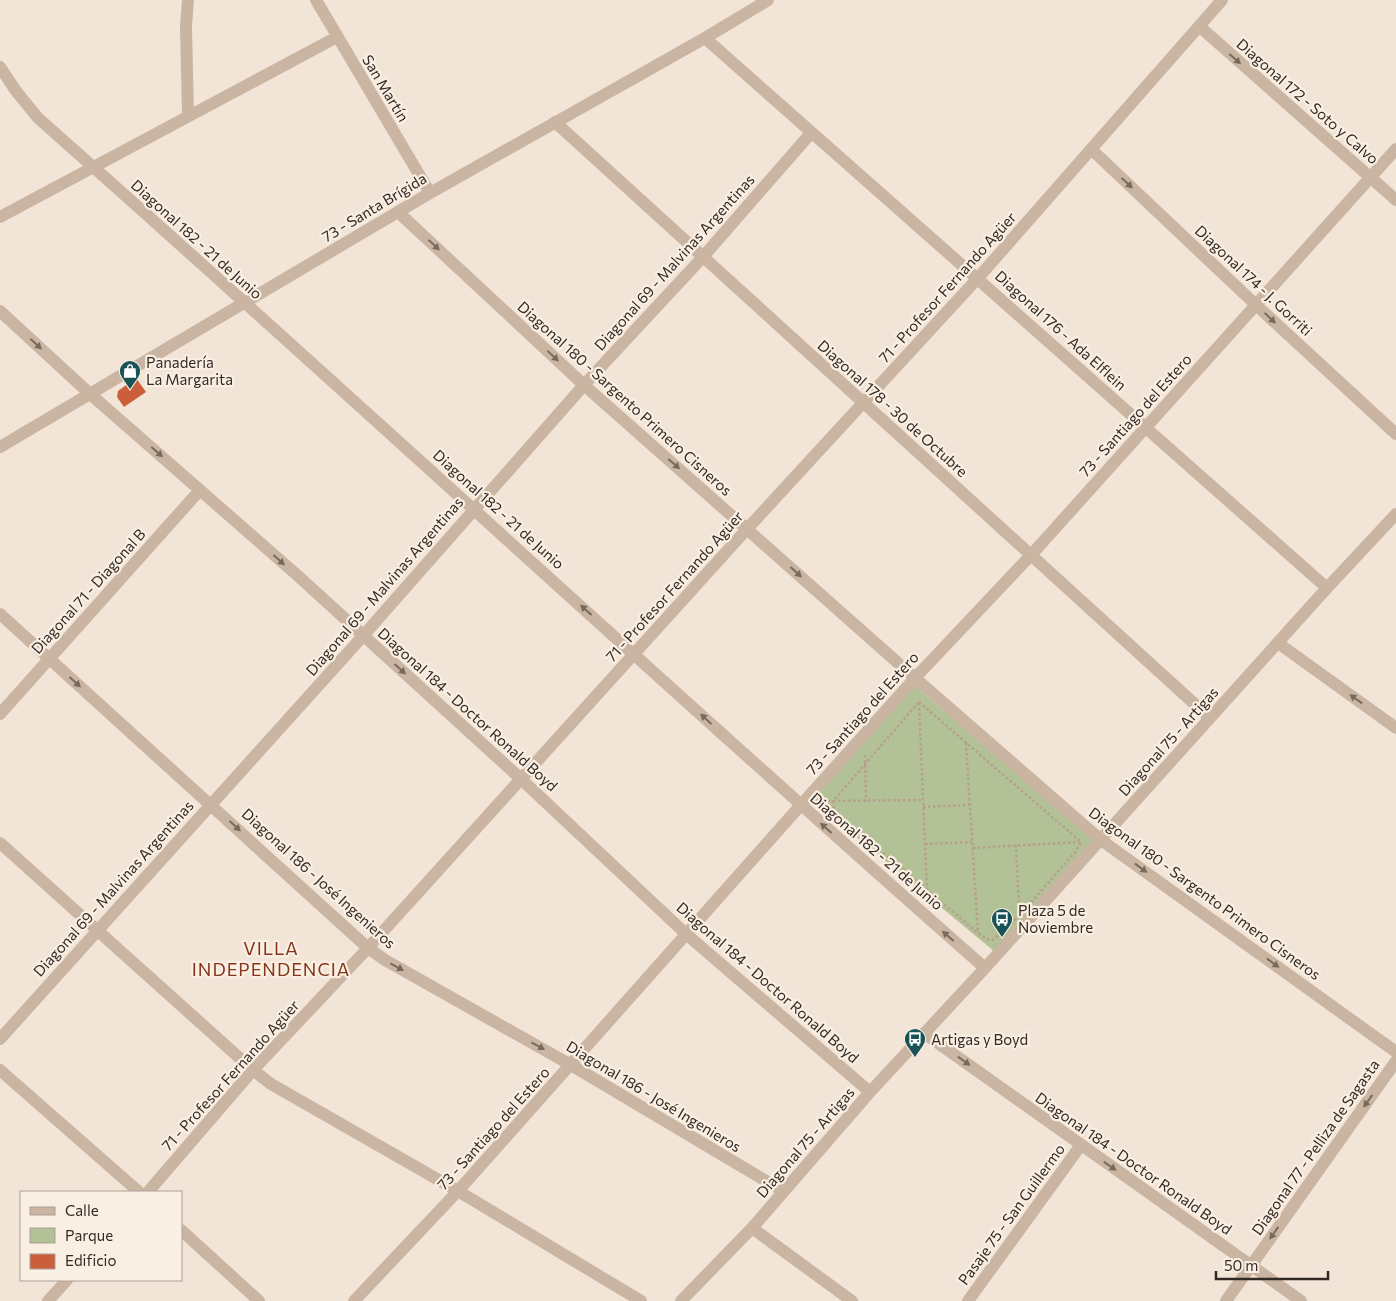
<svg xmlns="http://www.w3.org/2000/svg" width="1396" height="1301" viewBox="0 0 1396 1301" font-family="Commissioner,sans-serif">
<style>
.green{fill:#b3c196}
.building{fill:#cc5f3b}
.lines{fill:none;stroke-linecap:round;stroke-linejoin:round}
.path{stroke:#b69f8d;stroke-width:2.5;stroke-dasharray:2.5 2.5;stroke-linecap:butt}
.minor{stroke:#cab5a2;stroke-width:12}
.oneway{fill:#78695d}
.labels{text-anchor:middle;dominant-baseline:central;stroke-width:4.5;stroke-linejoin:round;paint-order:stroke}
.street-label{font-size:15px;fill:#342a25;stroke:#faefe3}
.poi-label{font-size:15px;fill:#342a25;stroke:#faefe3;text-anchor:start}
.quarter-label{font-size:18px;letter-spacing:1px;fill:#87351b;stroke:#faefe3}
</style>
<rect width="100%" height="100%" fill="#f2e5d7"/>
<!-- green -->
<path class="green" d="M915,686l179,155 -99,111 -183,-152z"/>
<!-- building -->
<path class="building" d="M136,378l10,14 -22,15 -7,-10 1,-6z"/>
<g class="lines">
<!-- path -->
<path class="path" d="M919,702l162,140 -5,9 -56,64 -27,25 -7,-1 -8,-6 -144,-122 -1,-10z
M919,703l8,188
M966,743l12,190
M865,755l1,46
M823,801l100,-1
M923,807l46,-2
M925,844l47,-2
M1016,845l3,63
M973,848l106,-6"/>
<!-- minor -->
<path class="minor" d="M316,0l114,193
M1199,26l197,174
M705,38l622,550
M0,67l16,24 22,27c318,281 628,570 947,850
M188,116l-2,-90 2,-26
M555,122c217,200 438,396 655,596
M1091,149l165,156 140,129
M398,212l186,173 331,293 186,162 295,212
M0,217l337,-180
M0,311l89,82 208,182 224,204 165,155 184,158
M0,447l430,-254 275,-155 63,-38
M0,614l368,334 17,12 186,105 212,126
M1278,643l118,85
M0,714l200,-224
M0,843l253,227 18,14 187,107 183,110
M924,1033l377,268
M0,1039l363,-403 221,-251 118,-127 109,-125
M0,1070l139,122
M148,1192l105,-122 115,-122 379,-419 231,-251 244,-278
M752,1228l100,73
M181,1230l78,71
M48,1301l19,-21
M354,1301l104,-110 342,-385 115,-128 117,-124 364,-405
M681,1301l71,-73 118,-136 115,-124 342,-380 69,-74
M968,1301l113,-156
M1226,1301l170,-240"/>
</g>
<!-- one-way arrows -->
<defs><path id="oneway-solid" d="M-6-.8H1V-3.2L6.5 0L1 3.2V.8H-6Z" transform="scale(1.25)"/></defs>
<g class="oneway">
<use href="#oneway-solid" transform="translate(1235 59) rotate(41)"/>
<use href="#oneway-solid" transform="translate(1127 183) rotate(43)"/>
<use href="#oneway-solid" transform="translate(434 245) rotate(43)"/>
<use href="#oneway-solid" transform="translate(1270 318) rotate(43)"/>
<use href="#oneway-solid" transform="translate(36 344) rotate(43)"/>
<use href="#oneway-solid" transform="translate(553 356) rotate(43)"/>
<use href="#oneway-solid" transform="translate(157 452) rotate(41)"/>
<use href="#oneway-solid" transform="translate(674 464) rotate(41)"/>
<use href="#oneway-solid" transform="translate(279 560) rotate(42)"/>
<use href="#oneway-solid" transform="translate(796 572) rotate(42)"/>
<use href="#oneway-solid" transform="translate(586 610) rotate(-138)"/>
<use href="#oneway-solid" transform="translate(400 669) rotate(42)"/>
<use href="#oneway-solid" transform="translate(75 682) rotate(42)"/>
<use href="#oneway-solid" transform="translate(1356 699) rotate(-144)"/>
<use href="#oneway-solid" transform="translate(706 719) rotate(-137)"/>
<use href="#oneway-solid" transform="translate(235 826) rotate(43)"/>
<use href="#oneway-solid" transform="translate(826 828) rotate(-139)"/>
<use href="#oneway-solid" transform="translate(1141 868) rotate(36)"/>
<use href="#oneway-solid" transform="translate(948 936) rotate(-139)"/>
<use href="#oneway-solid" transform="translate(1273 963) rotate(36)"/>
<use href="#oneway-solid" transform="translate(397 967) rotate(29)"/>
<use href="#oneway-solid" transform="translate(538 1046) rotate(29)"/>
<use href="#oneway-solid" transform="translate(964 1061) rotate(36)"/>
<use href="#oneway-solid" transform="translate(1368 1101) rotate(125)"/>
<use href="#oneway-solid" transform="translate(1110 1166) rotate(35)"/>
<use href="#oneway-solid" transform="translate(1274 1233) rotate(125)"/>
</g>
<!-- icons -->
<defs>
<g id="shop-pin" transform="scale(1.125)"><path d="M0 17L-7.5 6A9.5 9.5 0 1 1 7.5 6Z" fill="#195357" stroke="#faefe3"/><path d="M-5-2.5h2.3a2.7 3.5 0 0 1 5.4 0H5L5.5 6h-11ZM-1.5-2.5h3a1.5 2.3 0 0 0-3 0Z" fill="#fff"/></g>
<g id="bus-pin" transform="scale(1.125)"><path d="M0 17L-7.5 6A9.5 9.5 0 1 1 7.5 6Z" fill="#195357" stroke="#faefe3"/><path d="M-5-6H5V4H4V6H2V4H-2V6H-4V4H-5ZM-3.5-4V0h7V-4ZM-3.5 1.2v1.5H-2V1.2ZM2 1.2v1.5H3.5V1.2Z" fill="#fff"/></g>
</defs>
<g fill-rule="evenodd">
<use href="#shop-pin" x="130" y="371"/>
<use href="#bus-pin" x="1002" y="919"/>
<use href="#bus-pin" x="915" y="1039"/>
</g>
<g class="labels">
<!-- street labels -->
<g class="street-label">
<text transform="translate(386 88) rotate(59)">San Martín</text>
<text transform="translate(1308 101) rotate(41)">Diagonal 172 - Soto y Calvo</text>
<text transform="translate(374 207) rotate(-31)">73 - Santa Brígida</text>
<text transform="translate(197 239) rotate(42)">Diagonal 182 - 21 de Junio</text>
<text transform="translate(674 262) rotate(-48)">Diagonal 69 - Malvinas Argentinas</text>
<text transform="translate(1254 280) rotate(43)">Diagonal 174 - J. Gorriti</text>
<text transform="translate(947 287) rotate(-48)">71 - Profesor Fernando Agüer</text>
<text transform="translate(1061 330) rotate(42)">Diagonal 176 - Ada Elflein</text>
<text transform="translate(625 398) rotate(42)">Diagonal 180 - Sargento Primero Cisneros</text>
<text transform="translate(893 408) rotate(42)">Diagonal 178 - 30 de Octubre</text>
<text transform="translate(1135 415) rotate(-48)">73 - Santiago del Estero</text>
<text transform="translate(499 509) rotate(42)">Diagonal 182 - 21 de Junio</text>
<text transform="translate(384 586) rotate(-49)">Diagonal 69 - Malvinas Argentinas</text>
<text transform="translate(674 586) rotate(-48)">71 - Profesor Fernando Agüer</text>
<text transform="translate(88 591) rotate(-48)">Diagonal 71 - Diagonal B</text>
<text transform="translate(468 709) rotate(42)">Diagonal 184 - Doctor Ronald Boyd</text>
<text transform="translate(862 713) rotate(-48)">73 - Santiago del Estero</text>
<text transform="translate(1168 741) rotate(-48)">Diagonal 75 - Artigas</text>
<text transform="translate(877 851) rotate(41)">Diagonal 182 - 21 de Junio</text>
<text transform="translate(319 878) rotate(42)">Diagonal 186 - José Ingenieros</text>
<text transform="translate(113 888) rotate(-48)">Diagonal 69 - Malvinas Argentinas</text>
<text transform="translate(1205 893) rotate(36)">Diagonal 180 - Sargento Primero Cisneros</text>
<text transform="translate(768 982) rotate(41)">Diagonal 184 - Doctor Ronald Boyd</text>
<text transform="translate(230 1075) rotate(-48)">71 - Profesor Fernando Agüer</text>
<text transform="translate(654 1096) rotate(31)">Diagonal 186 - José Ingenieros</text>
<text transform="translate(493 1128) rotate(-48)">73 - Santiago del Estero</text>
<text transform="translate(805 1142) rotate(-49)">Diagonal 75 - Artigas</text>
<text transform="translate(1315 1147) rotate(-55)">Diagonal 77 - Pelliza de Sagasta</text>
<text transform="translate(1134 1163) rotate(35)">Diagonal 184 - Doctor Ronald Boyd</text>
<text transform="translate(1011 1214) rotate(-54)">Pasaje 75 - San Guillermo</text>
</g>
<!-- poi labels -->
<g class="poi-label">
<text x="146" y="362">Panadería<tspan x="146" dy="17">La Margarita</tspan></text>
<text x="1018" y="910">Plaza 5 de<tspan x="1018" dy="17">Noviembre</tspan></text>
<text x="931" y="1039">Artigas y Boyd</text>
</g>
<!-- quarter labels -->
<g class="quarter-label">
<text x="271" y="948">VILLA<tspan x="271" dy="21">INDEPENDENCIA</tspan></text>
</g>
</g>
<!-- legend -->
<rect x="20" y="1191" width="162" height="90" fill="#faefe3" stroke="#aba097"/>
<rect x="30" y="1207" width="25" height="8" fill="#cab5a2" stroke="#aba097"/>
<text x="65" y="1216" font-size="15" fill="#342a25">Calle</text>
<rect x="30" y="1228" width="25" height="15" fill="#b3c196" stroke="#aba097"/>
<text x="65" y="1241" font-size="15" fill="#342a25">Parque</text>
<rect x="30" y="1254" width="25" height="15" fill="#cc5f3b" stroke="#aba097"/>
<text x="65" y="1266" font-size="15" fill="#342a25">Edificio</text>
<!-- scale -->
<path d="M1216 1271v8h112v-8" fill="none" stroke="#342a25" stroke-width="2.5"/>
<text x="1224" y="1271" font-size="15" fill="#342a25" stroke="#faefe3" stroke-width="4" paint-order="stroke">50 m</text>
</svg>
